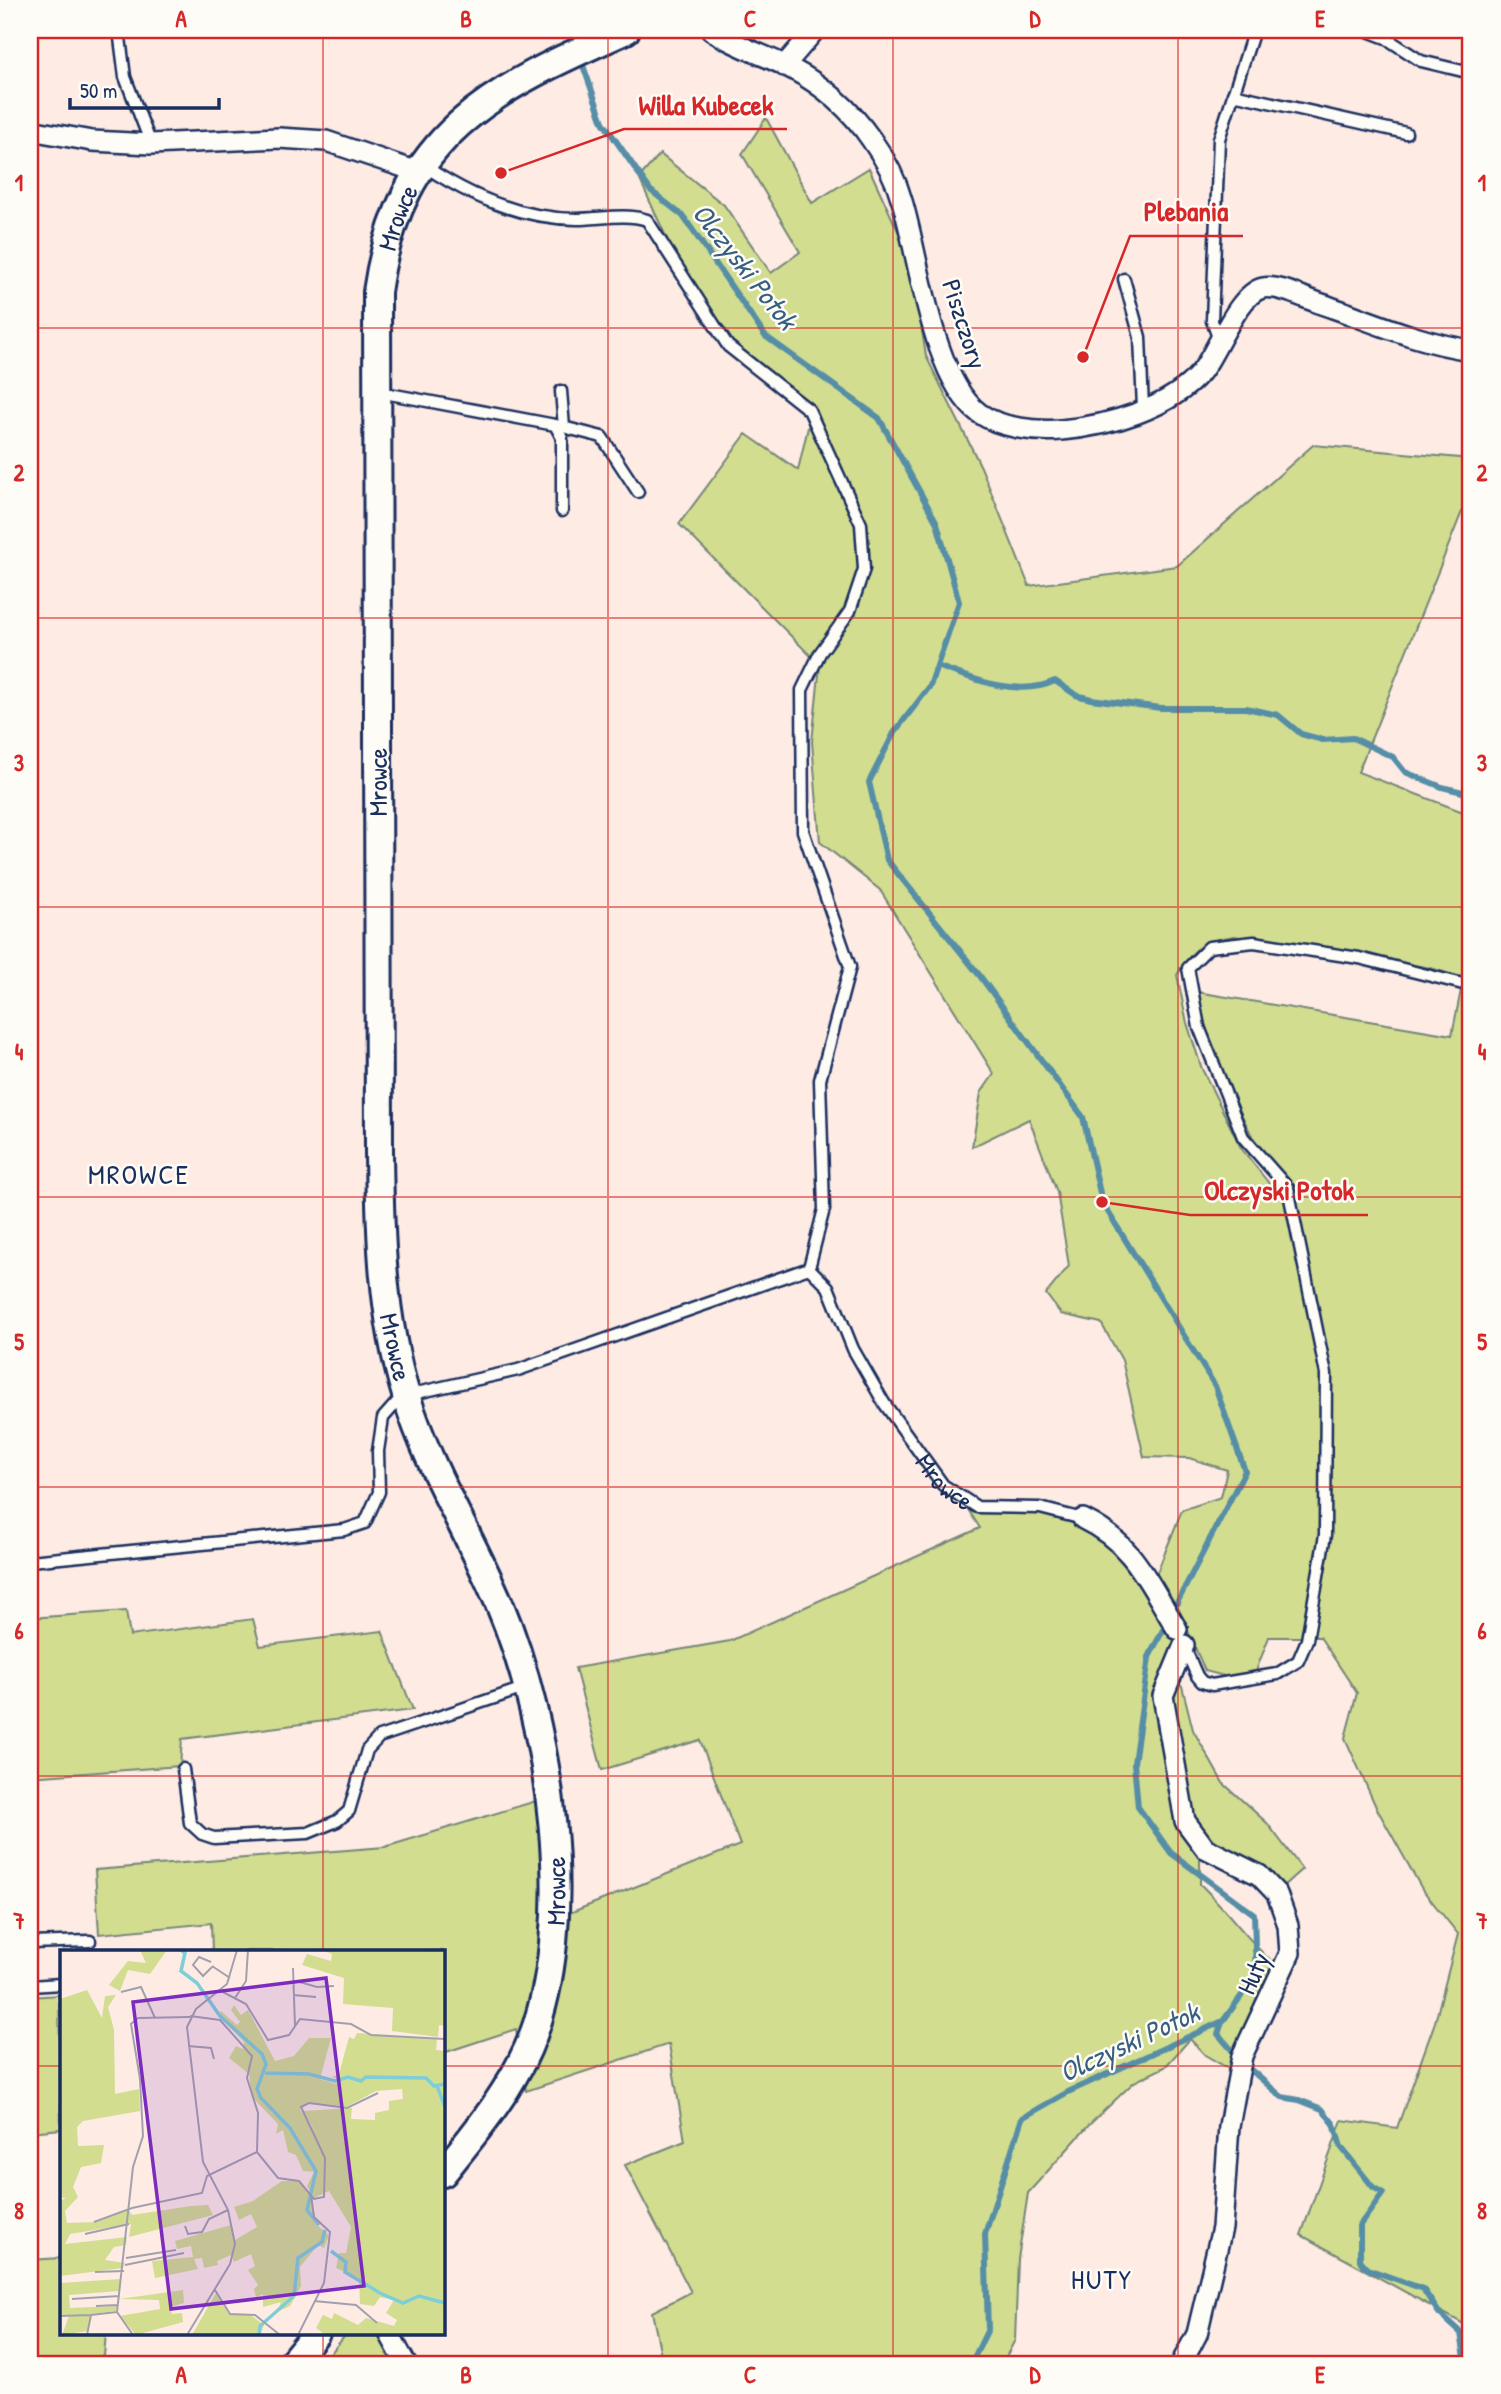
<svg xmlns="http://www.w3.org/2000/svg" width="1501" height="2394" viewBox="0 0 1501 2394" font-family="'Patrick Hand',sans-serif">
<style>
.green{fill:#d2dd90;stroke:#768677;stroke-width:2}
.lines{fill:none;stroke-linecap:round;stroke-linejoin:round}
.stream{stroke:#568ea7;stroke-width:6}
.lane-casing{stroke:#1b2f5e;stroke-width:15}
.street-casing{stroke:#1b2f5e;stroke-width:24}
.secondary-casing{stroke:#1b2f5e;stroke-width:32}
.lane{stroke:#fdfcf7;stroke-width:10}
.street{stroke:#fdfcf7;stroke-width:19}
.secondary{stroke:#fdfcf7;stroke-width:26}
.grid{fill:none;stroke:#d62828;stroke-width:2;stroke-opacity:0.55}
.labels{text-anchor:middle;dominant-baseline:central;stroke-width:5;stroke-linejoin:round;paint-order:stroke}
.street-label{font-size:26px;fill:#1b2f5e;stroke:#fdfcf7}
.water-label{font-size:28px;font-style:italic;fill:#385f82;stroke:#fdfcf7}
.neighbourhood-label{font-size:28px;letter-spacing:2px;fill:#1b2f5e;stroke:#fdfcf7}
.inset-river{fill:none;stroke:#7dced7;stroke-width:3.5}
.inset-road{fill:none;stroke:#a3a0ae;stroke-width:2}
.view{fill:#7b2cbf;fill-opacity:0.15;stroke:#7b2cbf;stroke-width:3.5}
.inset-edge{fill:none;stroke:#1b2f5e;stroke-width:3.5}
.leader{fill:none;stroke:#d62828;stroke-width:2.5}
.callout-dot{fill:#d62828;stroke:#fdfcf7;stroke-width:2.5}
.callout-label{font-size:28px;text-anchor:middle;font-weight:bold;fill:#d62828;stroke:#fdfcf7;stroke-width:5;stroke-linejoin:round;paint-order:stroke}
.neatline{fill:none;stroke:#d62828;stroke-width:2.5}
.grid-label{font-size:23px;text-anchor:middle;font-weight:bold;fill:#d62828}
</style>
<rect width="100%" height="100%" fill="#fdebe4"/>
<filter id="ink" filterUnits="userSpaceOnUse"><feTurbulence type="fractalNoise" baseFrequency=".0143" numOctaves="2"/><feDisplacementMap in="SourceGraphic" scale="14" xChannelSelector="R" yChannelSelector="G"/><feConvolveMatrix kernelMatrix="1 2 1 2 8 2 1 2 1" color-interpolation-filters="sRGB"/></filter>
<g filter="url(#ink)">
<!-- green -->
<path class="green" d="M766,118l46,85 57,-35 41,89 16,99 55,111 48,119 148,-20 136,-121 158,14v30l-113,283 113,43v166l-40,-13 -197,-32c-30,5 -41,11 -57,39l10,48 15,46 39,79 34,43 20,8 -44,-65 -37,-76 -17,-66 255,43 9,-45 10,5v1333l-170,-93 41,-115 55,8 38,-106 23,-88 -36,-45 -46,-82 -31,-69 12,-45 -37,-56h-51l-13,34 -28,6 -23,-6 -26,-61 -23,-35 26,-65 39,-13 6,-27 -38,-12 -45,-1 -22,-97 -21,-37 -40,-9 -15,-20 23,-28 -12,-74 -28,-73 -57,28 9,-54 13,-19 -114,-184 -60,-48 -8,-100 8,-77 -141,-141 67,-90 52,36 14,-60 -83,-65 -55,-91 -35,-76 21,-24 64,51 47,68 29,-21 -58,-98z
M969,1511c53,1 119,-3 156,43 17,21 36,64 52,89l-19,57 42,151v33c28,27 49,58 78,84l-47,102 -26,-15 -15,-16 -25,28 -31,15 -44,42 -62,69 -10,66 -3,81 -13,24h-280v-4l-15,4h-44l-11,-52 39,-20 -66,-127 60,-24 -16,-97 -143,47 -10,-62 -73,24v-102h-231l-1,-28 -112,11 -4,-64 290,-23 151,-46 16,119 188,-75 -40,-105 -98,30 -27,-102 155,-27 250,-113z
M126,1611l4,25 123,-17 7,27 122,-15 31,79 -231,29 -2,27 -150,11v-159z
M1174,1683l8,3 11,44 30,53 44,40 35,46 -20,18 -15,-18 -45,-21 -29,-26 -24,-115z
M59,1995l2,134 -31,3v-135z
M61,2258v75h45l-2,23 -74,8v-104z
M347,2333h29l21,31h-75z"/>
<g class="lines">
<!-- stream -->
<path class="stream" d="M570,30l6,17
M580,57l23,65 47,68 33,26 82,120 114,82 58,105 22,79 -29,84 -36,47 -25,49 18,78 93,116 103,141 19,85 113,184 30,85 -96,186 -15,106 4,44 33,46 83,61 2,62 -33,45 -155,71 -46,26 -37,116 3,95 -17,35
M937,666c35,13 82,32 118,15l21,14 15,4 70,9h85l32,7 23,19 22,6 30,-2 40,19 12,15 37,15 29,7
M1222,2022l-4,12 19,22
M1244,2064l38,33 17,3 23,9 12,15 7,23 32,40 10,6 -23,32v35l8,9 55,20 16,24 22,20 5,31"/>
<!-- lane casing -->
<g class="lane-casing">
<g id="lane">
<path d="M119,30l6,47 26,67"/>
<path d="M1365,30l21,8 35,23 50,12"/>
<path d="M1233,94l173,39"/>
<path d="M426,167c45,30 97,52 151,52 23,0 48,-6 70,1l81,126 81,64 52,114 3,45 -14,42 -30,42 -18,37 1,141 47,136 -30,113 4,129 -15,59"/>
<path d="M1124,279l16,58 3,72"/>
<path d="M1219,340l-7,-19 7,-182 35,-109"/>
<path d="M561,391l3,36"/>
<path d="M379,392l176,33 7,13v73"/>
<path d="M555,425l47,12 36,55"/>
<path id="s1" d="M30,1561l314,-31 21,-7 14,-31 -1,-41 5,-33 15,-17 23,-9 97,-22 291,-102 19,19 25,62 31,54 59,82 34,22 63,1 43,11"/>
<path d="M1184,1646l13,30 5,6 10,3 65,-11 21,-13 9,-21 18,-105 1,-161 -38,-186 -45,-51 -44,-110 -11,-59 21,-21 45,-5 105,16 112,28"/>
<path d="M183,1769l7,54 12,11 12,4 94,-5 29,-12 12,-10 18,-61 12,-13 145,-49"/>
<path d="M30,1943l60,-2"/>
<path d="M30,1986l31,-2"/>
</g>
</g>
<!-- street casing -->
<g class="street-casing">
<path id="street" d="M711,30c25,17 55,25 81,39 32,17 59,41 79,70 13,18 25,40 31,62 17,55 30,177 77,212 21,15 56,19 82,17 46,-4 109,-21 140,-58 16,-20 37,-79 62,-84 16,-3 41,10 56,15 50,17 100,40 152,47
M784,66l31,-36
M30,130l62,11 59,3 128,-6 47,3 92,31
M1083,1519c52,25 65,64 94,110
M389,2333l17,31
M1181,2364l16,-30 25,-106 7,-102 13,-70 48,-103 -2,-28 -11,-31 -18,-19 -54,-27 -20,-27 -22,-125 21,-51"/>
</g>
<!-- secondary casing -->
<g class="secondary-casing">
<g id="secondary">
<path id="s2" d="M443,2173c31,-39 65,-79 85,-125 53,-123 22,-324 -29,-445 -30,-70 -71,-135 -93,-208 -24,-80 -26,-160 -27,-242l-2,-861c23,-160 116,-203 249,-262"/>
<path d="M291,2364l25,-31"/>
</g>
</g>
<!-- lane -->
<use href="#lane" class="lane"/>
<!-- street -->
<use href="#street" class="street"/>
<!-- secondary -->
<use href="#secondary" class="secondary"/>
</g>
</g>
<!-- grid -->
<path class="grid" d="M323,30v1921M608,30v2334M893,30v2334M1178,30v2334M30,328h1441M30,618h1441M30,907h1441M30,1197h1441M30,1487h1441M30,1776h1441M30,2066h31M443,2066h1028M323,2333v31"/>
<g class="labels">
<!-- street labels -->
<g class="street-label">
<text stroke="none"><textPath href="#s2" startOffset="2018">Mrowce</textPath></text>
<text transform="translate(965 324) rotate(72)">Piszczory</text>
<text transform="translate(377 782) rotate(-90)">Mrowce</text>
<text transform="translate(396 1347) rotate(78)">Mrowce</text>
<text stroke="none"><textPath href="#s1" startOffset="1157">Mrowce</textPath></text>
<text stroke="none"><textPath href="#s2" startOffset="312">Mrowce</textPath></text>
<text transform="translate(1253 1973) rotate(-66)">Huty</text>
</g>
<!-- water labels -->
<g class="water-label">
<text transform="translate(745 266) rotate(52)">Olczyski Potok</text>
<text transform="translate(1129 2042) rotate(-25)">Olczyski Potok</text>
</g>
<!-- neighbourhood labels -->
<g class="neighbourhood-label">
<text x="139" y="1174">MROWCE</text>
<text x="1102" y="2279">HUTY</text>
</g>
</g>
<!-- overview -->
<g transform="translate(60 1950)">
<rect width="385" height="385" fill="#fdebe4"/>
<path d="M80,0h27l-17,24 -22,-4 -8,21 -11,-6 19,-24 18,2zM262,0h123v76l-6,-1 -1,12 -46,-6 1,-23 -50,-4 1,-26 -42,-13 5,-11 24,7 1,-7zM27,40l15,28 3,-22 11,-1 -8,12 6,23 1,64 24,-5 1,22 -57,10 -6,6 1,19 26,-1 -3,18 -20,4 -8,20 5,10 -13,14 2,12 30,-1 32,-12 3,5 59,-9 17,-1 5,10 -84,22 2,-13 -61,10 -5,10 62,-7 -1,8 -12,2 -9,13 20,3 -2,5 -63,8v-75l6,-3 -6,-1v-198zM174,55l7,10 7,-5 27,51 19,-5 15,-18h22l-11,41 16,5 2,-5 -6,-2 7,-3 10,-37 5,2 3,-6 80,6 -1,11 9,1v284h-119l-10,-7 7,-13 9,4 2,-6 24,12 8,-7 28,8 3,-6 -11,-7 8,-13 -14,-3 -6,9 -14,-2 -1,-26 -23,-10 3,-15h7l5,-26 -22,-36 -15,7 -7,-12 7,-14 -11,-1 -7,-16 -8,-3 -5,-22 -7,4 2,-10 -26,-27 -3,-23 -20,-16 7,-12 7,3 1,-7 -26,-27 3,-4 16,14 3,-3 -9,-12zM342,139l1,10 -14,2v9l-14,3v7l-24,-1 1,-11 -49,3 14,24 -17,-26 7,-6 39,4 30,-16zM222,231h16l12,13 7,31 12,10 -5,13 -6,-3 -18,22 1,19 -11,20 -13,6 4,-10 -18,5v-13l-7,3 -2,-8 4,-4 -10,-15 7,-4 -4,-12 -17,8 -3,-7 -14,6 1,4 -14,3 -2,-10 -8,1 4,10 -43,9 -3,-17 41,-4 -2,-11 -14,3 -2,-8 56,-16 4,15 22,-13 -6,-13 -12,6 -5,-13 19,-6zM61,329l-2,12 -50,4 1,13 47,-2 -1,5 -25,3 -4,17 -25,4 7,-19h-9v-33zM123,340l1,13 -14,4 2,7 10,-1 1,9 -47,13 -16,-19 40,-7 -1,-9 -39,-1zM156,343l12,20 24,3 12,9 -4,10h-68z" fill="#d2dd90" fill-rule="evenodd"/>
<path class="inset-river" d="M121,0l4,3 -4,18 16,12 23,33 42,38 4,10 -9,25 4,9 29,30 26,43 -9,39 12,15M205,123l44,1 26,7 13,-4 13,4 5,-4 60,1 8,8 11,-2M377,136l8,21M271,301l15,11 -1,10 35,21 23,10 16,-7 26,7M199,385l1,-9 34,-30 4,-38 24,-16 3,-12"/>
<path class="inset-road" d="M151,12l-12,-5 -6,8 10,11 9,-9M152,16l18,12M233,18l2,58M236,31l21,6 17,-1M161,41l25,13 22,36 21,-5 11,-16 51,5 20,11 74,4M61,42l20,-5 14,31M233,45l23,2M175,48l11,-17 2,-31M130,66l30,4 32,36 -5,22 11,35 -1,39M128,96l23,2 3,11M34,272l38,-14 70,-15 5,-17 50,-24 21,26 21,3 15,18 10,-2 1,-39 -24,-51 8,-4 38,5 31,-15M125,276l3,8 14,-2 7,-13 19,-9M25,284l44,-10M66,308l50,-8M65,315l59,-12M35,322l29,-1M155,340l15,24 25,1 25,20M12,349l47,-3M254,351l42,4 21,18M36,356l22,-1M0,366l31,-1M27,385l4,-20 26,-3M73,385l-16,-23 16,-145 10,-31 -3,-57 -9,-55 7,-6 52,-1M127,385l43,-71 5,-20 -7,-34 -25,-48 -16,-135 9,-18 31,-25 10,-34M238,385l26,-52 6,-51 -16,-15 -3,-22"/>
<path class="view" d="M266,28l38,308 -193,23 -38,-307z"/>
<rect width="385" height="385" class="inset-edge"/>
</g>
<!-- callouts -->
<path class="leader" d="M501 173L624 129H787M1083 357L1130 236H1243M1102 1202L1190 1215H1368"/>
<g class="callout-dot">
<circle cx="501" cy="173" r="7"/>
<circle cx="1083" cy="357" r="7"/>
<circle cx="1102" cy="1202" r="7"/>
</g>
<g class="callout-label">
<text x="706" y="115">Willa Kubecek</text>
<text x="1186" y="221">Plebania</text>
<text x="1279" y="1200">Olczyski Potok</text>
</g>
<!-- margin -->
<rect width="1501" height="2394" fill="none" stroke="#fdfcf7" stroke-width="77"/>
<!-- scale -->
<path d="M70 98v10h149v-10" fill="none" stroke="#1b2f5e" stroke-width="3.5"/>
<text x="80" y="98" font-size="21" fill="#1b2f5e" stroke="#fdfcf7" stroke-width="5" paint-order="stroke">50 m</text>
<rect x="38" y="38" width="1424" height="2318" class="neatline"/>
<g class="grid-label">
<text x="181" y="27">A</text>
<text x="466" y="27">B</text>
<text x="750" y="27">C</text>
<text x="1035" y="27">D</text>
<text x="1320" y="27">E</text>
<text x="19" y="191">1</text>
<text x="1482" y="191">1</text>
<text x="19" y="481">2</text>
<text x="1482" y="481">2</text>
<text x="19" y="771">3</text>
<text x="1482" y="771">3</text>
<text x="19" y="1060">4</text>
<text x="1482" y="1060">4</text>
<text x="19" y="1350">5</text>
<text x="1482" y="1350">5</text>
<text x="19" y="1639">6</text>
<text x="1482" y="1639">6</text>
<text x="19" y="1929">7</text>
<text x="1482" y="1929">7</text>
<text x="19" y="2219">8</text>
<text x="1482" y="2219">8</text>
<text x="181" y="2383">A</text>
<text x="466" y="2383">B</text>
<text x="750" y="2383">C</text>
<text x="1035" y="2383">D</text>
<text x="1320" y="2383">E</text>
</g>
</svg>
